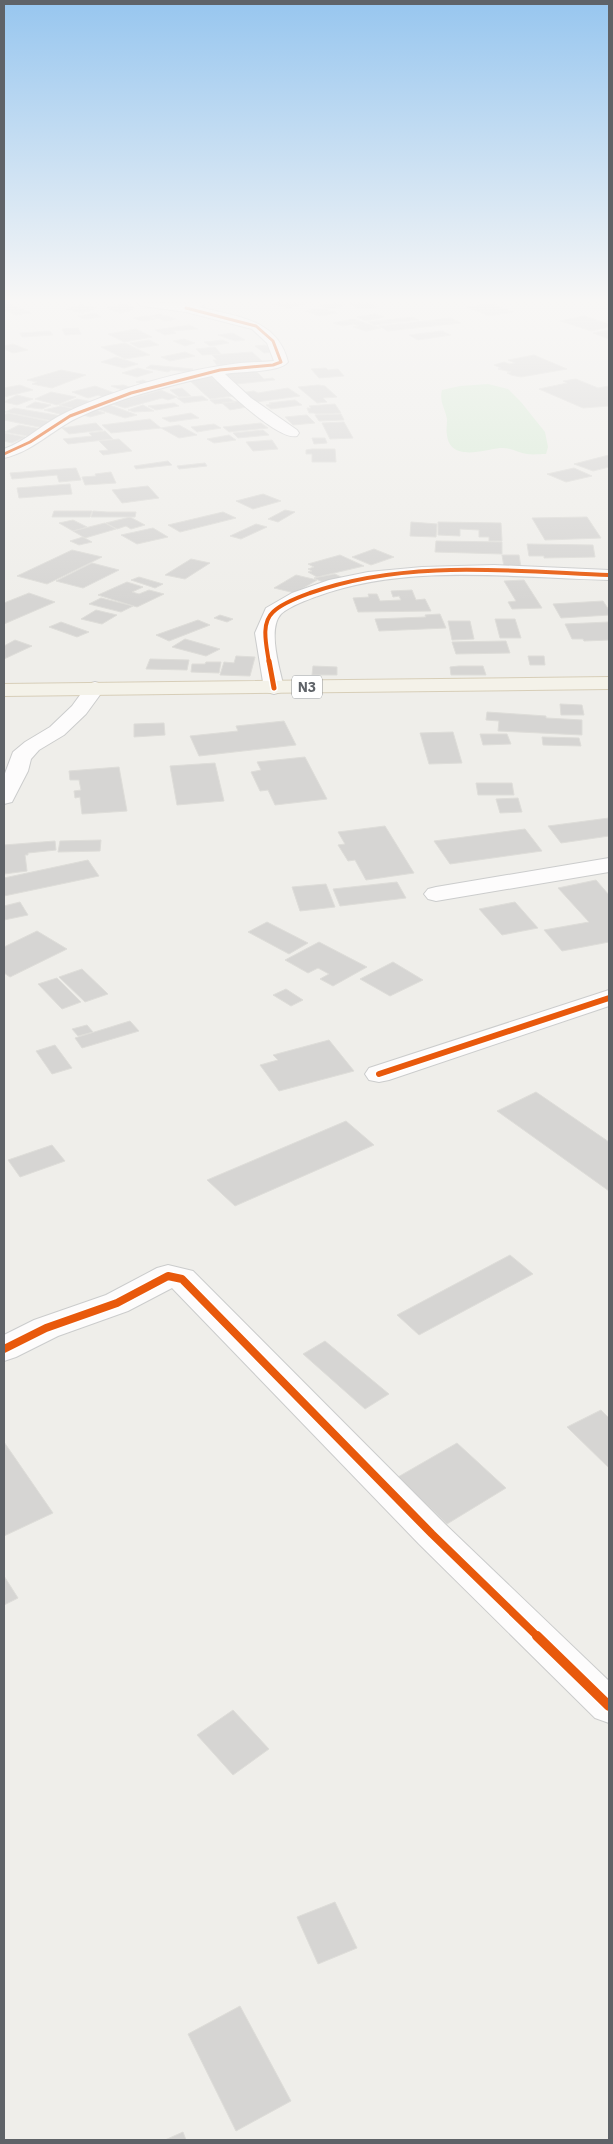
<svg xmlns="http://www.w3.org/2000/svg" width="613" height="2144" viewBox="0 0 613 2144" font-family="'IBM Plex Sans',sans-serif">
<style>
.green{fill:#d8ebd6}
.building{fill:#d6d5d3;stroke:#deddd9}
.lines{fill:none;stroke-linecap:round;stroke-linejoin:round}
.minor-casing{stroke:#cbcccc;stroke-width:2}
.major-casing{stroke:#d7ceb8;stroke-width:2}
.minor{fill:#fdfcfc;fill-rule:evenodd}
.major{fill:#f4f2e9;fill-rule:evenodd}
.cycleway-far5-casing{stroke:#fff;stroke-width:4.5}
.cycleway-far4-casing{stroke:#fff;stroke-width:5.5}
.cycleway-far3-casing{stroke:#fff;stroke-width:8}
.cycleway-far2-casing{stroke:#fff;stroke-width:9}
.cycleway-far1-casing{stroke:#fff;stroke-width:11}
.cycleway-casing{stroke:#fff;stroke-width:13}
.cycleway-far5{stroke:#e8590c;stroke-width:3}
.cycleway-far4{stroke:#e8590c;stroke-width:4}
.cycleway-far3{stroke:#e8590c;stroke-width:5}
.cycleway-far2{stroke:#e8590c;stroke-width:6}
.cycleway-far1{stroke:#e8590c;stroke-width:8}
.cycleway{stroke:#e8590c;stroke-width:10}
.labels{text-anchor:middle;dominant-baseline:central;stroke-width:4;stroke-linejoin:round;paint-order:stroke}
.shield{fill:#fff;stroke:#8f9295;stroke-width:1}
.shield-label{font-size:14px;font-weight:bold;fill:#5f6368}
</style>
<rect width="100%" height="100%" fill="#efeeea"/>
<!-- green -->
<path class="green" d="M488,384l20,5 13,13 24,30 3,15 -2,7c-6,0 -13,1 -19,0 -9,-1 -17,-7 -27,-6 -16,2 -50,14 -53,-13 -1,-5 0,-10 0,-16 -2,-11 -8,-18 -5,-29l18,-4z"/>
<!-- building -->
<path class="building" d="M280,302h25l2,1 -18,5 -15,-4z
M338,302l5,4 -14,3 -10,-3z
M351,302h17l9,5 -19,1 -10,-5z
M11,304l20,9 -15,2 -12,-5v-4z
M124,304l10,4 -5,1 4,1 -13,3 -14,-5z
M491,304l22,8 -24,4 -22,-9z
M81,305l16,3 -15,5 -16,-4z
M322,308l15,5 -17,3 -15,-5z
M95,313l6,4 -17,2 -6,-3z
M160,314l16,5 -10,2 -16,-5z
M375,314l9,3 -18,4 -9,-4z
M147,316l9,3 -14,2 -9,-3z
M584,316l25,8v3l-18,4 -31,-10z
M412,317l7,3 -45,5 -6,-3z
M451,318l10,5 -73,8 -9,-5z
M353,319l28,9 -15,3 -13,-4 6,-1 -6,-2 -10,2 -10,-3z
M189,325l9,4 -26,2 4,2 -11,2 -10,-5z
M78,328l3,6 -16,1 -3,-6z
M136,329l16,8 -28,5 -16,-8z
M609,330v9l-16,-6z
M50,331l3,4 -31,2 -2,-4z
M442,331l9,4 -33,5 -9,-5z
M233,333l12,7 -10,1 -17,-6z
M184,339l11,4 -10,3 -12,-5z
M149,340l10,5 -20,3 -9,-5z
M223,340l6,3 -19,3 -6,-4z
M125,343l25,12 -25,4 -24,-12z
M13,344l15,6 -15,3 -9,-4v-3z
M265,345l9,7 -10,1 -9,-7z
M215,347l6,7 -19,1 -6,-6z
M185,352l10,4 -25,5 -9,-4z
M252,352l10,9 -45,4 -4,-5h4l-5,-5z
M534,355l33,14 -46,8 -10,-2 -4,-2 4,-1 -13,-3 3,-1 -7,-3 10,-3 5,2 6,-1 -7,-3z
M116,357l22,7 -14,4 -23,-6z
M151,365l42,4 -4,3 -18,-2 -3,2 -22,-4z
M138,368l15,4 -16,5 -15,-4z
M326,368l2,2 10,-1 6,7 -25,2 -8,-9z
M61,370l25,5 -34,13 -20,-4 5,-2 -10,-2z
M239,370l17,1 8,8 9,-1 2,2 -38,4 -11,-10 16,-2z
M211,377l22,19 -23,3 -21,-19z
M576,379l22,9 11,-2v20l-26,2 -44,-19 28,-6 -4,-2z
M143,380l12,5 -30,6 -14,-5 13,-1 5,2 13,-3 -6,-2z
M20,385l13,5 -29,7v-9z
M318,385l7,1 12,11 -14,1 4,4 -10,1 -19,-16z
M95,386l25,9 -13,4 -9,-4 -10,3 -16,-6z
M182,388l9,8 -12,1 -9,-7z
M288,388l12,8 -44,6 -16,-9 14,-2 4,2z
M161,390l16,7 -9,3 -6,-2 -37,10 -13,-4z
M51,392l25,5 -19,8 -22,-6z
M17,395l16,4 -16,6 -13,-3z
M202,396l6,4 -24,3 -7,-5z
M229,398l6,4 -20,2 -5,-4z
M77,399l21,4 -18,7 -21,-5z
M295,400l7,5 -31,4 -5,-4 5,-1 -2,-1z
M238,401l9,6 -17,3 -8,-7z
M35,402l16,3 -9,4 -16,-2z
M174,403l5,3 -23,4 -8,-4z
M107,404l30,11 -12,3 -31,-10z
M335,404l6,9 -25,1 -2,-1h-5l-2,-5h4l-2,-2z
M143,405l11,6 -20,1 -6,-2z
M61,406l19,4 -13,6 -23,-6z
M14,408l48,8 -9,5 -48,-9z
M93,409l12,4 -15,4 -10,-3z
M8,413l49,10 -13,5 -40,-8v-5z
M191,413l8,5 -29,4 -8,-4z
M341,414l3,6 -25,1 -4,-6z
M307,415l8,8 -22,2 -8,-8z
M150,419l11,9 -50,5 -9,-8z
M344,422l9,16 -23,1 -8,-16z
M96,423l7,7 -34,4 -7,-6z
M261,423l7,5 -39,4 -6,-5z
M214,424l7,4 -24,4 -6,-5z
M19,425l22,4 -14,7 -22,-4z
M179,425l18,10 -18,3 -18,-10z
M263,430l6,5 -31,3 -5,-5z
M105,431l8,8 -45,5 -5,-5 29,-3 -3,-3z
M4,433l21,4 -13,6 -8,-2z
M229,435l7,5 -22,3 -7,-4z
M312,438h13l2,5 -13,1z
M119,439l13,12 -29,4 -4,-4 9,-1 -9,-9z
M272,440l6,9 -25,2 -7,-9z
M312,449h23l1,13h-24v-8h-6v-4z
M609,455v12l-16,4 -19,-7z
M168,461l4,4 -36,4 -2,-3z
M205,463l2,3 -28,3 -2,-3z
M76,468l5,12 -22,2 -2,-7 -45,4 -2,-6z
M574,468l18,8 -26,6 -19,-8z
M111,472l5,11 -31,2 -3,-8 14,-1 -1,-2z
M70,484l2,10 -53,4 -2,-10z
M148,486l11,12 -37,5 -10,-13z
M263,494l18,7 -28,8 -17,-8z
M285,510l10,2 -17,10 -10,-3z
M54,511h38l-2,6h-38z
M93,511l14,1h29l-1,5h-44z
M223,512l13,6 -56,14 -12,-7z
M130,517l15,8 -14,4 -5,-3 -9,3 -11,-6z
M587,517l14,21 -56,2 -13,-22z
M73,520l14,7 -14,4 -14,-8z
M411,522l26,2 -1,13 -26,-1z
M438,522l63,1 1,18h-13v-4h-10v-7l-19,-1v7l-22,-1z
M105,523l11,6 -31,9 -12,-7z
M256,524l11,3 -26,12 -11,-3z
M153,528l15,9 -31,7 -16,-9z
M83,537l9,5 -13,3 -9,-4z
M436,541l66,1v12l-67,-2z
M527,544l66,1 2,12 -51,1v-2h-15z
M374,549l20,8 -23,8 -19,-8z
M72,550l30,7 -55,27 -30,-8z
M340,555l24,11 -47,11 -9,-5 4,-1 -4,-2 6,-2 -6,-3z
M502,555h17l2,12h-17z
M191,559l19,4 -25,16 -20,-4z
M92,563l27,7 -36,18 -27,-7z
M335,574l10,5 -18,5 -13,-6z
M296,575l21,5 -22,13 -21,-5z
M139,577l24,7 -8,4 -24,-8z
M524,580l18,28 -30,1 -4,-7 8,-1 -12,-20z
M127,582l16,5 -11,5 7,2 10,-4 15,4 -27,13 -39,-12z
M412,590l4,10 9,-1 6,12 -73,1 -5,-14 16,-1 -1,-3h9l3,7 21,-1 -2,-4 -6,1 -2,-6z
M29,593l26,9 -51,22v-21z
M101,598l32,8 -12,6 -32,-8z
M603,601l6,9v5l-48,3 -8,-14z
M96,610l21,5 -15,9 -21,-5z
M440,614l6,14 -67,3 -4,-12 51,-2 -1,-2z
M220,615l13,4 -6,3 -13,-4z
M495,619h20l6,19h-21z
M198,620l12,5 -41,16 -13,-6z
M448,621h22l4,18 -22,1z
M61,622l28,10 -12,5 -28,-10z
M609,622v18l-25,1 -1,-2h-11l-7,-15z
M185,639l35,10 -14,7 -34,-9z
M15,640l17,6 -28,13v-13z
M506,641l4,12 -54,1 -4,-12z
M236,656l19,1 -5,19 -30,-1 4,-13 10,1z
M528,656h16l1,9h-15z
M150,659l39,1 -2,10 -41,-1z
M206,662h15l-2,11 -28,-1 1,-8h13z
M313,666l24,1v8h-25z
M459,666h24l3,9h-35l-1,-8z
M560,704l22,1 2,10h-23z
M487,712l59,4v2l36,2v15l-84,-4 1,-10 -13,-1z
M284,721l12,24 -97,11 -9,-20 48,-5 -2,-5z
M164,723l1,12 -31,2v-13z
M453,732l9,31 -33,1 -9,-31z
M480,734h27l4,10 -28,1z
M542,737l37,1 2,8 -38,-1z
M305,757l22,42 -52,6 -7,-15 -8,1 -9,-19 10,-2 -4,-8z
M215,763l9,38 -47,4 -7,-39z
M119,767l8,44 -45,3 -2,-17 -5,1 -1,-7 7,-1 -2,-10h-9l-1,-9z
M476,783h36l2,12h-36z
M518,798l4,14 -22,1 -4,-14z
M609,818v18l-48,7 -13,-17z
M385,826l29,47 -48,7 -11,-20 -7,1 -10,-16 7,-1 -7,-12z
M525,829l17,22 -92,13 -16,-23z
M101,840l-1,11 -42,1 2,-11z
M55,841l1,9 -28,3v2h-3l2,16 -23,3v-29z
M88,860l11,16 -95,20v-18z
M596,880l13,15v47l-47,9 -18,-21 45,-8 -31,-34z
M397,882l9,16 -66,8 -7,-17z
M326,884l9,23 -35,4 -8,-24z
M20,902l8,13 -24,5v-14z
M515,902l23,26 -36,7 -23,-26z
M267,922l41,21 -19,11 -41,-22z
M37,931l30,18 -57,28 -6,-4v-26z
M319,942l48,25 -34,19 -13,-7 9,-5 -11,-6 -10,5 -23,-13z
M393,962l30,18 -33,16 -30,-17z
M82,969l26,25 -23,8 -26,-25z
M57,978l24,24 -19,7 -24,-25z
M286,989l17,11 -12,6 -18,-11z
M130,1021l9,10 -57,17 -7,-10z
M87,1025l6,7 -15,4 -6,-7z
M329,1040l25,31 -75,20 -19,-26 18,-5 -5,-5z
M55,1045l17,23 -20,6 -16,-23z
M536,1092l73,50v49l-112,-80z
M346,1121l28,24 -139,61 -28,-26z
M52,1145l13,16 -45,16 -12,-17z
M510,1255l23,19 -114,61 -22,-20z
M325,1341l64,53 -24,15 -62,-55z
M601,1410l8,8v50l-42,-41z
M4,1442l49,71 -49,23z
M457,1443l49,45 -59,36 -49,-47z
M4,1576l14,22 -14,7z
M233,1710l36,39 -36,26 -36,-40z
M335,1902l22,46 -39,16 -21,-47z
M240,2006l51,95 -55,30 -48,-97z
M183,2132l3,8h-21z"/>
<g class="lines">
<!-- minor casing -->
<g class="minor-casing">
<path id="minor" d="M136,302l49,2 23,-2 -9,5c37,10 78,11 89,55 -9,11 -48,9 -63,12l26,24 46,32 2,3 -2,3c-18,5 -71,-46 -85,-60 -46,10 -92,22 -135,42 -25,12 -45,34 -73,40v-9c23,-8 40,-27 63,-37 51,-24 116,-42 173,-49 11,-1 23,-1 34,-2l-7,-18 -15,-14 -66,-17 -44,-6z
M494,565l115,5v10c-95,-2 -199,-17 -291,16 -11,4 -28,10 -37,18 -14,15 -1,56 3,74l-3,4 -7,2 -7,-2 -3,-4 -9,-55 11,-25 26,-15 37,-13 39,-8 54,-5z
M95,682l7,2 3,4 -19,26 -22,21 -25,15 -8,9 -3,12 -16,31 -8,2v-28l9,-24 12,-10 25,-15 22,-21 16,-22z
M609,858v14l-173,29 -8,-2 -4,-5 4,-5 8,-2z
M609,990v16l-220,74 -10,2 -10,-2 -4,-6 4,-6z
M168,1265l25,6 252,253 164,157v42l-14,-5 -176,-174 -247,-256 -44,23 -70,25 -42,21 -12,4v-26l30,-15 72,-25 51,-27z"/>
</g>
<!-- major casing -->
<g class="major-casing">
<path id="major" d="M609,677v12l-605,7v-12z"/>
</g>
<!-- minor -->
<use href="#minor" class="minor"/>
<!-- major -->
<use href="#major" class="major"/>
<!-- cycleway-far5 casing -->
<g class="cycleway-far5-casing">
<path id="cycleway-far5" d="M4,454l26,-12 40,-26 61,-23 89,-23 53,-5 8,-3 -8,-21 -17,-15 -70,-18"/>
</g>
<!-- cycleway-far4 casing -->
<g class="cycleway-far4-casing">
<path id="cycleway-far4" d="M269,663c-2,-16 -9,-39 4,-51 9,-9 26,-15 37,-19 95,-34 201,-22 299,-18"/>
</g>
<!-- cycleway-far3 casing -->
<g class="cycleway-far3-casing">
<path id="cycleway-far3" d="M269,661l5,27"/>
</g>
<!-- cycleway-far2 casing -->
<g class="cycleway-far2-casing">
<path id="cycleway-far2" d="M379,1074l230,-76"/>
</g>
<!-- cycleway-far1 casing -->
<g class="cycleway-far1-casing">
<path id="cycleway-far1" d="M4,1349l42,-21 71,-25 51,-27 14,3 250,255 106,103"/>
</g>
<!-- cycleway casing -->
<g class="cycleway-casing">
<path id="cycleway" d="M537,1636l72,70"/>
</g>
<!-- cycleway-far5 -->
<use href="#cycleway-far5" class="cycleway-far5"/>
<!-- cycleway-far4 -->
<use href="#cycleway-far4" class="cycleway-far4"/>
<!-- cycleway-far3 -->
<use href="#cycleway-far3" class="cycleway-far3"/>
<!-- cycleway-far2 -->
<use href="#cycleway-far2" class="cycleway-far2"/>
<!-- cycleway-far1 -->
<use href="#cycleway-far1" class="cycleway-far1"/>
<!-- cycleway -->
<use href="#cycleway" class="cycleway"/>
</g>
<!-- sky -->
<linearGradient id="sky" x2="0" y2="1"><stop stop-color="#97c6ef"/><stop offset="0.5" stop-color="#f8f7f6"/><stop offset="1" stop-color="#f8f7f6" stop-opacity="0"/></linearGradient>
<rect width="613" height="602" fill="url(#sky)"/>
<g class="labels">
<!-- shield labels -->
<rect class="shield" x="292" y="675.5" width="30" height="23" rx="4"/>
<g class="shield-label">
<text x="307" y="687">N3</text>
</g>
</g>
<!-- border -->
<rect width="613" height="2144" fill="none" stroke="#5f6368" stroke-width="10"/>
</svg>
